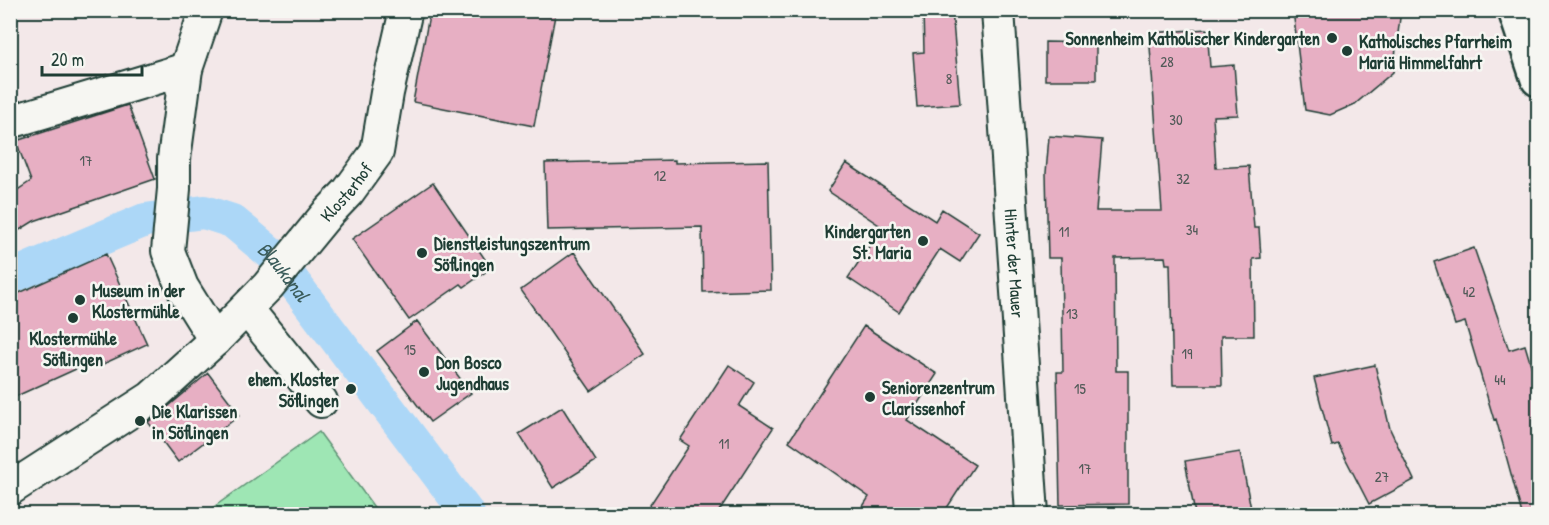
<svg xmlns="http://www.w3.org/2000/svg" width="1549" height="525" viewBox="0 0 1549 525" font-family="'Patrick Hand',sans-serif">
<style>
.green{fill:#9ee6b4;stroke:#5e9274;stroke-width:1.5}
.lines{fill:none;stroke-linecap:round;stroke-linejoin:round}
.canal{stroke:#acd7f7;stroke-width:34}
.building{fill:#e7afc3;stroke:#1f3d34;stroke-width:1.5}
.street-casing{stroke:#1f3d34;stroke-width:36}
.secondary-casing{stroke:#1f3d34;stroke-width:38}
.street{stroke:#f6f6f2;stroke-width:32}
.secondary{stroke:#f6f6f2;stroke-width:33}
.poi-dot{fill:#1f3d34;stroke:#f6f6f2;stroke-width:2}
.labels{text-anchor:middle;dominant-baseline:central;stroke-width:5;stroke-linejoin:round;paint-order:stroke}
.number-label{font-size:15px;fill:#515a58}
.poi-label{font-size:18px;font-weight:bold;fill:#1f3d34;stroke:#f6f6f2;text-anchor:start}
.street-label{font-size:18px;fill:#1f3d34;stroke:#f6f6f2}
.water-label{font-size:20px;font-style:italic;fill:#3b5c5b;stroke:#f6f6f2}
</style>
<rect width="100%" height="100%" fill="#f3e8e9"/>
<filter id="ink" filterUnits="userSpaceOnUse"><feTurbulence type="fractalNoise" baseFrequency=".0167" numOctaves="2"/><feDisplacementMap in="SourceGraphic" scale="12" xChannelSelector="R" yChannelSelector="G"/><feConvolveMatrix kernelMatrix="1 2 1 2 8 2 1 2 1" color-interpolation-filters="sRGB"/></filter>
<g filter="url(#ink)">
<!-- green -->
<path class="green" d="M319,432l60,82h-175z"/>
<g class="lines">
<!-- canal -->
<path class="canal" id="s1" d="M10,277l135,-57 59,-8 28,9 41,34 195,259"/>
</g>
<!-- building -->
<path class="building" d="M430,10h126l-22,116 -121,-24z
M923,10h29l8,94 -43,3 -4,-54 11,-1z
M1293,10h108l-8,62 -38,32 -25,11 -25,-5z
M1207,29l3,38 24,-2 4,50 -25,1 3,52 33,-2 5,62h5l2,30 -8,1 1,77h-33l1,49h-49l-3,-121h-4l-1,-7 -50,1 1,113h12v133l-68,1 -3,-133h6l-2,-114h-13l-2,-85 3,-37 53,4 -6,71h66l-13,-178z
M1045,42l51,1v37h-51z
M128,105l27,74 -121,42 -24,15v-41l21,-14 -15,-40z
M675,160v3l93,-2 3,129 -68,2 -1,-65 -155,3 -2,-67z
M846,163l89,58 7,-12 37,24 -19,29 -20,-13 -41,63 -51,-34 34,-51 -54,-36z
M433,183l58,85 -27,19 -3,-3 -52,36 -57,-81z
M1474,248l35,102 16,-5 14,47v122h-17l-26,-95 -2,1 -29,-98 -10,3 -21,-63z
M574,252l71,102 -54,37 -70,-101z
M106,254l41,90 -46,21 -3,-6 -88,40v-102z
M417,321l54,72 -41,29 -53,-71z
M864,326l73,48 -30,46 68,45 -32,49h-85l11,-17 -80,-56z
M729,365l25,17 -15,24 34,22 -56,86h-73l45,-68 -9,-6z
M1375,365l15,64 24,51 -45,24 -31,-60 -6,2 -18,-68z
M208,373l32,42 -62,47 -30,-40 15,-11z
M562,407l34,54 -43,27 -34,-54z
M1240,452l12,62h-57l-10,-53z"/>
<g class="lines">
<!-- street casing -->
<g class="street-casing">
<g id="street">
<path d="M206,10l-20,59 -12,90v30l-6,62 14,36 33,53"/>
<path id="s2" d="M998,10l34,504"/>
<path d="M10,122l176,-53"/>
<path d="M247,309l74,92"/>
<path id="s3" d="M10,489l141,-91 64,-58 53,-54 59,-72 21,-22 29,-40 10,-59 19,-83"/>
</g>
</g>
<!-- secondary casing -->
<g class="secondary-casing">
<path id="secondary" d="M1515,10l23,69"/>
</g>
<!-- street -->
<use href="#street" class="street"/>
<!-- secondary -->
<use href="#secondary" class="secondary"/>
</g>
</g>
<!-- markers -->
<g class="poi-dot">
<circle cx="1332" cy="38" r="6"/>
<circle cx="1347" cy="51" r="6"/>
<circle cx="923" cy="241" r="6"/>
<circle cx="422" cy="253" r="6"/>
<circle cx="80" cy="300" r="6"/>
<circle cx="73" cy="318" r="6"/>
<circle cx="424" cy="372" r="6"/>
<circle cx="351" cy="389" r="6"/>
<circle cx="870" cy="397" r="6"/>
<circle cx="140" cy="421" r="6"/>
</g>
<g class="labels">
<!-- number labels -->
<g class="number-label">
<text x="1167" y="61">28</text>
<text x="949" y="78">8</text>
<text x="1176" y="119">30</text>
<text x="86" y="160">17</text>
<text x="660" y="175">12</text>
<text x="1183" y="178">32</text>
<text x="1192" y="229">34</text>
<text x="1064" y="231">11</text>
<text x="1469" y="291">42</text>
<text x="1072" y="313">13</text>
<text x="410" y="349">15</text>
<text x="1187" y="353">19</text>
<text x="1500" y="379">44</text>
<text x="1080" y="388">15</text>
<text x="724" y="443">11</text>
<text x="1085" y="468">17</text>
<text x="1382" y="476">27</text>
</g>
<!-- poi labels -->
<g class="poi-label">
<text x="1320" y="38" text-anchor="end">Sonnenheim Katholischer Kindergarten</text>
<text x="1359" y="41">Katholisches Pfarrheim<tspan x="1359" dy="21">Mariä Himmelfahrt</tspan></text>
<text x="911" y="231" text-anchor="end">Kindergarten<tspan x="911" dy="21">St. Maria</tspan></text>
<text x="434" y="243">Dienstleistungszentrum<tspan x="434" dy="21">Söflingen</tspan></text>
<text x="92" y="290">Museum in der<tspan x="92" dy="21">Klostermühle</tspan></text>
<text x="73" y="338" text-anchor="middle">Klostermühle<tspan x="73" dy="21">Söflingen</tspan></text>
<text x="436" y="362">Don Bosco<tspan x="436" dy="21">Jugendhaus</tspan></text>
<text x="339" y="379" text-anchor="end">ehem. Kloster<tspan x="339" dy="21">Söflingen</tspan></text>
<text x="882" y="387">Seniorenzentrum<tspan x="882" dy="21">Clarissenhof</tspan></text>
<text x="152" y="411">Die Klarissen<tspan x="152" dy="21">in Söflingen</tspan></text>
</g>
<!-- street labels -->
<g class="street-label">
<text stroke="none"><textPath href="#s3" startOffset="452">Klosterhof</textPath></text>
<text stroke="none"><textPath href="#s2" startOffset="254">Hinter der Mauer</textPath></text>
</g>
<!-- water labels -->
<g class="water-label">
<text stroke="none"><textPath href="#s1" startOffset="308">Blaukanal</textPath></text>
</g>
</g>
<!-- margin -->
<rect width="1549" height="525" fill="none" stroke="#f6f6f2" stroke-width="36"/>
<rect x="18" y="18" width="1513" height="489" fill="none" stroke="#1f3d34" stroke-width="2" filter="url(#ink)"/>
<!-- scale -->
<path d="M42 66v9h100v-9" fill="none" stroke="#1f3d34" stroke-width="3"/>
<text x="51" y="66" font-size="18" fill="#1f3d34" stroke="#f6f6f2" stroke-width="4.5" paint-order="stroke">20 m</text>
</svg>
